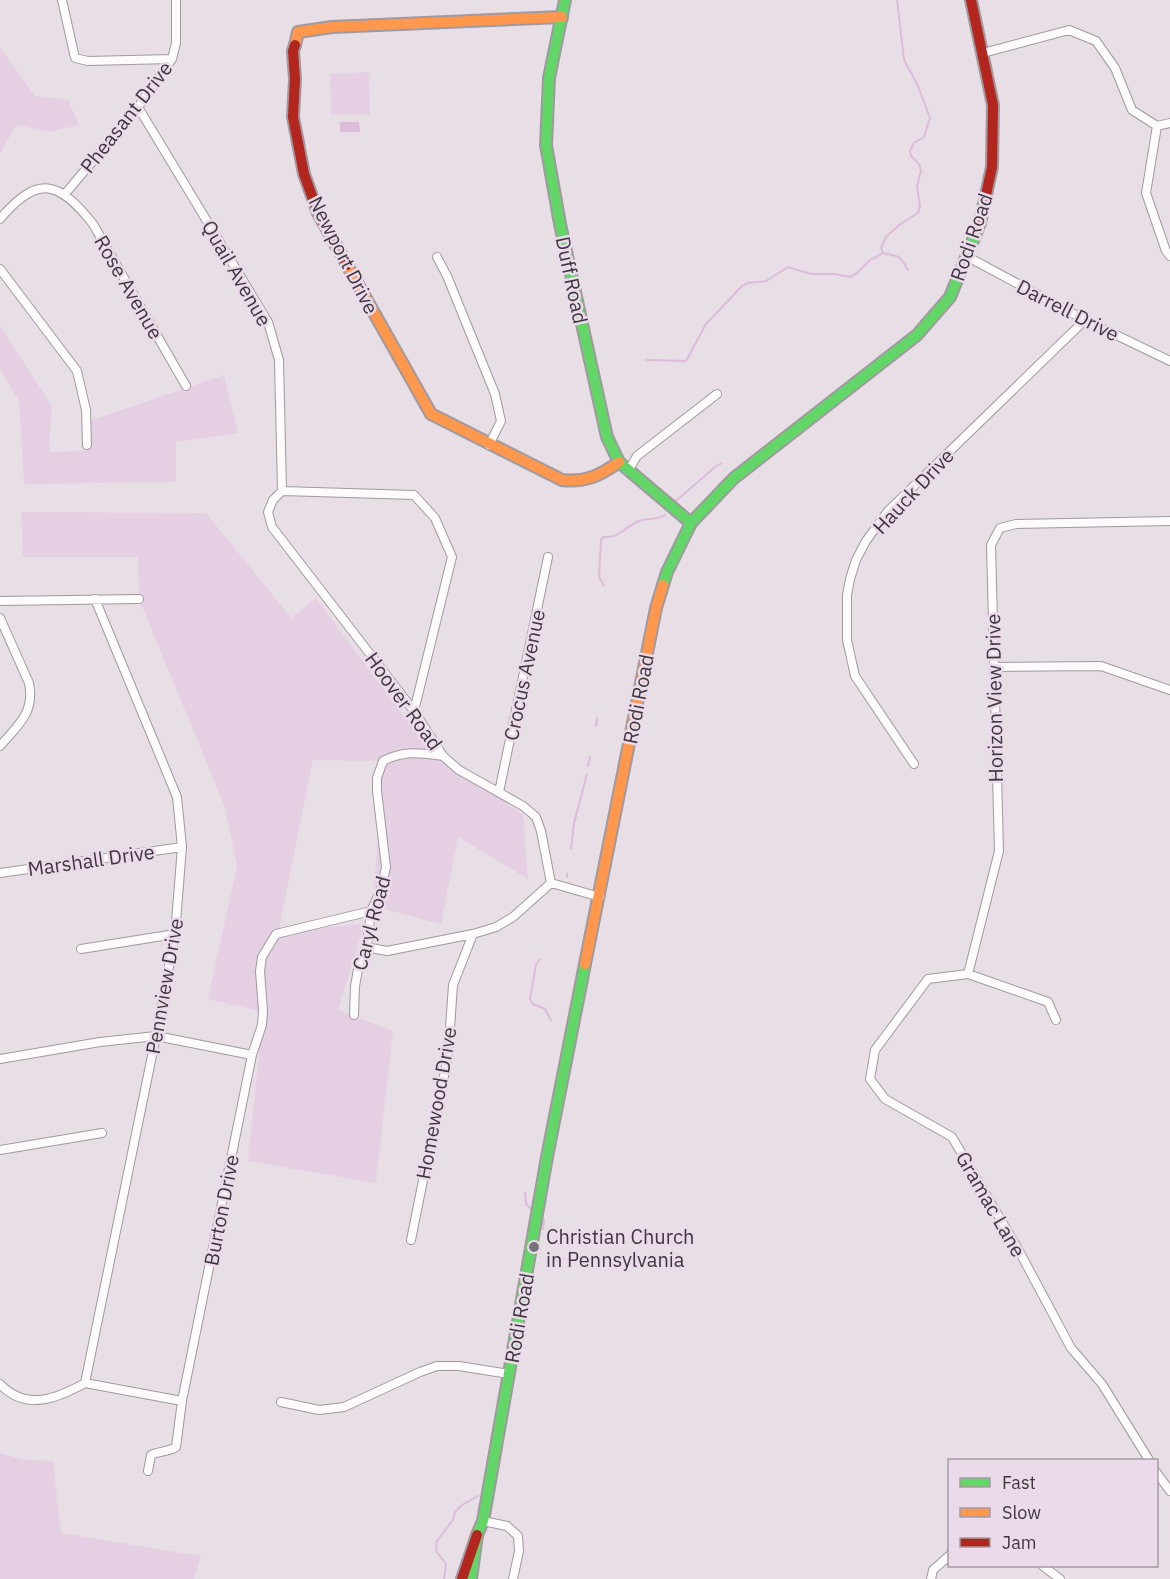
<svg xmlns="http://www.w3.org/2000/svg" width="1170" height="1579" viewBox="0 0 1170 1579" font-family="'IBM Plex Sans',sans-serif">
<style>
.green{fill:#e4d0e2}
.water{fill:#dcbbdb}
.lines{fill:none;stroke-linecap:round;stroke-linejoin:round}
.stream{stroke:#dcbbdb;stroke-width:2}
.street-casing{stroke:#a0999f;stroke-width:10}
.fast-casing{stroke:#a0999f;stroke-width:14}
.slow-casing{stroke:#a0999f;stroke-width:14}
.jam-casing{stroke:#a0999f;stroke-width:14}
.street{stroke:#fcfafb;stroke-width:8}
.fast{stroke:#63d668;stroke-width:10}
.slow{stroke:#ff974d;stroke-width:10}
.jam{stroke:#b3261e;stroke-width:10}
.poi-dot{fill:#7a7279;stroke:#ebdbea;stroke-width:2}
.labels{text-anchor:middle;dominant-baseline:central;stroke-width:5;stroke-linejoin:round;paint-order:stroke}
.street-label{font-size:20px;fill:#3e383e;stroke:#ebdbea}
.poi-label{font-size:20px;fill:#3e383e;stroke:#ebdbea;text-anchor:start}
</style>
<rect width="100%" height="100%" fill="#e8dee6"/>
<!-- green -->
<path class="green" d="M0,47l35,49 33,4 11,25 -29,7 -34,-7 -16,29z
M369,72l1,42 -39,1 -1,-41z
M0,326l52,80 -3,46 38,-1 -1,-29 138,-47 14,58 -62,9v40l-152,2 -5,-83 -19,-32z
M21,512l185,1 85,105 25,-20 103,139 104,78 5,64 -70,-42 -17,87 -68,-18 10,-145 -70,-1 -35,173 87,-10 -27,87 55,21 -17,152 -128,-22 15,-149 -55,-13 29,-133 -12,-59 -86,-208 -1,-42h-115z
M0,1453l24,7 29,1 8,72 140,23 -7,23h-194v-56l5,1 -5,-1z"/>
<!-- water -->
<path class="water" d="M340,122h19l1,10h-20z"/>
<g class="lines">
<!-- stream -->
<path class="stream" d="M897,0l7,60 14,26 12,32 -6,19 -10,6 -4,8 1,5 8,8 2,7 -4,15 3,20 -2,7 -19,12 -13,12 -5,11 2,5c17,4 16,1 25,17
M647,360l39,1 20,-37 36,-38 6,-3 18,-2 22,-14 23,7h24l15,3 6,-3 13,-13 14,-8
M676,501l39,-34 7,-4
M604,586l-5,-9 2,-37 2,-3c17,2 24,-13 39,-17 9,-2 15,0 23,-5
M596,726l1,-8
M588,766l2,-9
M571,849l3,-26 13,-49
M567,877v-3
M540,959l-4,5 -6,35 3,5 12,5 6,11
M525,1193l1,11 5,5
M541,1216l3,4 -1,9
M444,1579l2,-15 -10,-13 1,-10 16,-21 2,-8 7,-7 16,-9"/>
<!-- street casing -->
<g class="street-casing">
<path id="street" d="M62,0l13,58 13,3 84,-2
M983,53l86,-23 27,11 19,27 17,42 25,16 13,-3
M138,107l130,215 11,38 3,131
M1157,126l-11,67 20,58 4,5
M65,194l73,-87 34,-48 4,-16v-43
M0,219c38,-45 59,-38 93,5l93,162
M437,257l10,19 48,118 6,27 -12,24
M968,257l117,63 85,41
M0,269l77,102 9,39 1,35
M628,471l9,-15 80,-62
M0,601l139,-2
M0,618l29,65c6,30 -11,42 -29,63
M994,667l107,-1 69,24
M414,711l38,-154 -17,-39 -21,-23 -132,-4 -9,9 -5,12 4,15 142,184 29,45 16,14 64,36 13,11 5,14 10,52
M914,764l-59,-88 -8,-36v-45l3,-16 6,-19 10,-19 22,-30 197,-191
M499,792l49,-235
M0,873l182,-26
M367,945l4,3 16,3 86,-17 23,-7 17,-10 38,-34 49,14
M81,949l94,-15
M968,974l31,-123 -8,-306 9,-17 16,-4 154,-3
M354,1015l1,-29 4,-22 8,-19 4,-34 10,-21 5,-23 -9,-76v-13l6,-17c21,-11 38,-8 60,-5
M1056,1020l-8,-18 -80,-28 -40,5 -53,71 -5,29 15,20 67,38 66,112 53,99 31,36 47,76
M0,1059l100,-17 56,-6 96,19
M0,1150l102,-17
M411,1240l37,-184 5,-71 20,-51
M85,1383l71,-347 19,-102 7,-87 -5,-50 -82,-198
M0,1384c26,28 58,14 85,-1l97,18
M281,1402l38,8 25,-3 76,-35 17,-6h22l50,8
M148,1471l3,-16c8,-4 17,-3 25,-8l6,-46 70,-346 10,-30 1,-14 -3,-40 2,-14 14,-23 95,-23
M1156,1472l14,19
M483,1521l24,5 11,10 1,15 -6,28
M1043,1566l17,13
M931,1579l2,-9 17,-15"/>
</g>
<!-- fast casing -->
<g class="fast-casing">
<path id="fast" d="M565,0l-16,78 -3,67 14,79 47,213 12,25 72,61
M663,585l4,-13 24,-49 43,-45 183,-143 33,-38 30,-74
M471,1579l6,-44 6,-14 64,-364 38,-193"/>
</g>
<!-- slow casing -->
<g class="slow-casing">
<path id="slow" d="M295,45l3,-13 34,-5 230,-10
M347,265l84,149 131,66c23,3 39,-5 57,-18
M585,964l71,-356 7,-23"/>
</g>
<!-- jam casing -->
<g class="jam-casing">
<path id="jam" d="M971,0l22,105 -1,62 -12,56
M295,45l-2,6 2,28 -2,38 11,57 14,39 29,52
M462,1579l15,-44"/>
</g>
<!-- street -->
<use href="#street" class="street"/>
<!-- fast -->
<use href="#fast" class="fast"/>
<!-- slow -->
<use href="#slow" class="slow"/>
<!-- jam -->
<use href="#jam" class="jam"/>
</g>
<!-- markers -->
<circle class="poi-dot" cx="534" cy="1247" r="6"/>
<g class="labels">
<!-- street labels -->
<g class="street-label">
<text transform="translate(126 117) rotate(-52)">Pheasant Drive</text>
<text transform="translate(971 237) rotate(-71)">Rodi Road</text>
<text transform="translate(344 255) rotate(63)">Newport Drive</text>
<text transform="translate(237 273) rotate(60)">Quail Avenue</text>
<text transform="translate(572 280) rotate(78)">Duff Road</text>
<text transform="translate(129 287) rotate(60)">Rose Avenue</text>
<text transform="translate(1068 310) rotate(27)">Darrell Drive</text>
<text transform="translate(913 491) rotate(-47)">Hauck Drive</text>
<text transform="translate(524 675) rotate(-78)">Crocus Avenue</text>
<text transform="translate(994 698) rotate(-91)">Horizon View Drive</text>
<text transform="translate(638 699) rotate(-79)">Rodi Road</text>
<text transform="translate(404 701) rotate(54)">Hoover Road</text>
<text transform="translate(91 860) rotate(-8)">Marshall Drive</text>
<text transform="translate(371 923) rotate(-75)">Caryl Road</text>
<text transform="translate(164 986) rotate(-80)">Pennview Drive</text>
<text transform="translate(436 1103) rotate(-80)">Homewood Drive</text>
<text transform="translate(991 1204) rotate(60)">Gramac Lane</text>
<text transform="translate(221 1210) rotate(-79)">Burton Drive</text>
<text transform="translate(519 1318) rotate(-80)">Rodi Road</text>
</g>
<!-- poi labels -->
<g class="poi-label">
<text x="546" y="1236">Christian Church<tspan x="546" dy="23">in Pennsylvania</tspan></text>
</g>
</g>
<!-- legend -->
<rect x="948" y="1459" width="210" height="108" fill="#ebdbea" stroke="#a69aa5" stroke-width="1.5"/>
<rect x="960" y="1478" width="30" height="9" fill="#63d668" stroke="#a69aa5" stroke-width="1.5"/>
<text x="1002" y="1489" font-size="18" fill="#3e383e">Fast</text>
<rect x="960" y="1508" width="30" height="9" fill="#ff974d" stroke="#a69aa5" stroke-width="1.5"/>
<text x="1002" y="1519" font-size="18" fill="#3e383e">Slow</text>
<rect x="960" y="1538" width="30" height="9" fill="#b3261e" stroke="#a69aa5" stroke-width="1.5"/>
<text x="1002" y="1549" font-size="18" fill="#3e383e">Jam</text>
</svg>
